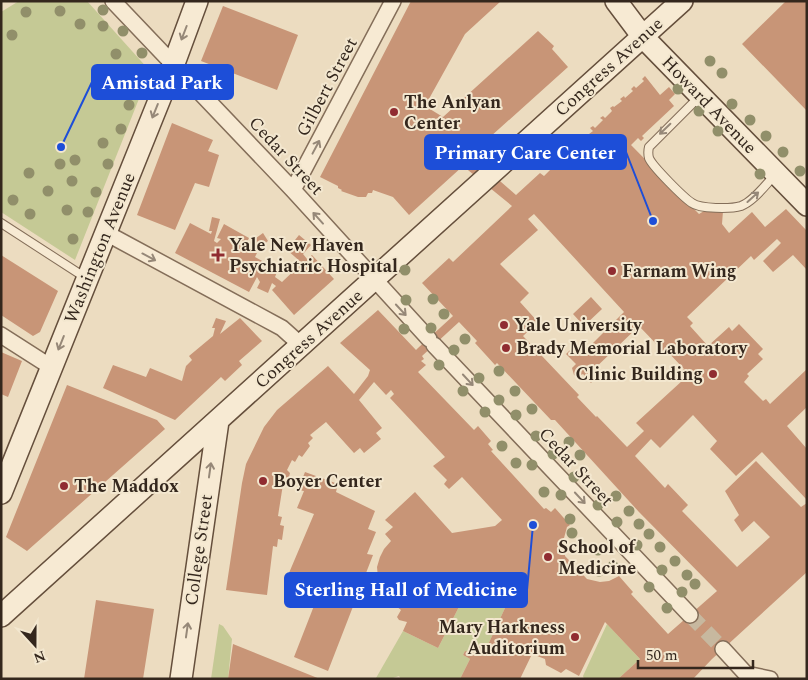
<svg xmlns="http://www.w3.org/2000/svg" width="808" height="680" viewBox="0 0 808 680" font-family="Spectral,serif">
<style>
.green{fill:#c5c995}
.building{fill:#c89577;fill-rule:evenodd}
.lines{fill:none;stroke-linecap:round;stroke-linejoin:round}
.minor-tunnel{stroke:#c7b89f;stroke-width:15;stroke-dasharray:15 8;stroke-linecap:butt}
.service-casing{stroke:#846e59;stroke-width:10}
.minor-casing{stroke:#846e59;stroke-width:18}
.secondary-casing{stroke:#654f3c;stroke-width:24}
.service{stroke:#f7ead3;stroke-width:8}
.minor{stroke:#f7ead3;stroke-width:15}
.secondary{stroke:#f7ead3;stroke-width:21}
.tree{fill:#918f6a}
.oneway{stroke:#968878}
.poi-dot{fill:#902c31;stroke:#f3e7cf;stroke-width:2}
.labels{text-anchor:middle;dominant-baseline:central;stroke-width:4;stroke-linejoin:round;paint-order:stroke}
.street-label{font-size:18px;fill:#34271d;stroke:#f3e7cf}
.poi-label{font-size:18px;font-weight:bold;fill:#34271d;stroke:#f3e7cf;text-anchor:start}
.leader{fill:none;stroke:#1d4ed8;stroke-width:2}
.callout-dot{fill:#1d4ed8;stroke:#f3e7cf;stroke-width:2}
.callout{fill:#1d4ed8;stroke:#1d4ed8;stroke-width:2}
.callout-label{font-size:19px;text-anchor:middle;font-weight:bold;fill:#fff}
</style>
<rect width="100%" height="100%" fill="#ecdcc0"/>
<!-- green -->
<path class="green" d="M19,1h68l63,70 -75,189 -74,-48v-200z
M505,590l7,3 -26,56 -13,-6 -5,9 -3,-1 -2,4 7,4 -10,20h-59l-2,-3 -9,3 -14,-1 27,-47 35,17 26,-51z
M219,624l4,2 9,13 -4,40h-17z
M607,624l33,35 -22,20h-34l-1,-3z"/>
<!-- building -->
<path class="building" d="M411,1h90l-36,33 -40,72 18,11 95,-86 16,15 -2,3 16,18 -98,88 46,40 24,-22 4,3 7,-7 -2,-2 3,-3 2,3 8,-7 -2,-3 3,-2 2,2 7,-7 -2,-2 3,-3 2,2 7,-7 -2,-2 3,-3 2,2 8,-6 -3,-3 3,-2 2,2 8,-8 -3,-2 3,-2 2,2 7,-7 -2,-3 3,-2 1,1 8,-6 -2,-2 4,-3 1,2 8,-7 -2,-2 3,-3 2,2 8,-7 -2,-2 3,-3 15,19 9,-8 6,7 -6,6 5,6 -32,30 2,2 -3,3 -3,-3 -7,7 68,69 5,-3h19l-1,13 7,9 23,-21 13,15 21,-18 21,22v39l-14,-15 -20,17 -10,-11 18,-18 -4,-4 -23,21 -3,-4 -64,61 6,6 -3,3 18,20 21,-19 3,4 7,-7 24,25 -5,5 5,5 -16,15 2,2 -5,6 19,19 3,-2 4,5 37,-35v38l-20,19 20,23v51l-45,-48 -26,24 -26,-27 7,-8 -24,-26 -33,33 -9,-9 -16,17 30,32 3,-4 20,21 -6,6 55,56 33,-30 -16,-16 -12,11 -8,-12 5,-5 -14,-24 31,-30 45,46 6,-4v69l-95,87 -19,20h-75l22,-20 -35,-37 -26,54 -13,-7 -5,4 -15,-8 -1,-6 -13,-5 -12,25h-60l10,-20 -7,-4 2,-4 3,1 4,-9 14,6 26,-56 -7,-3 -41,7 -26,51 -35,-17 4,-9 -8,-2 -2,-3 4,-7 -14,-11 -6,-10 -3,-11 -1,-11 3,-10 4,-8 7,-8 -6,-7 8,-7 -8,-7 30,-28 37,41 43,-7 7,-6 -40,-43 -13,12 -5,-5 3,-4 -14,-14 12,-9 -55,-59 4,-4 -3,-4 -5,5 -12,-13 -15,18 23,28 -6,5 5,6 -17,14 -4,-5 -6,5 -28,-31 -16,13 3,3 -5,5 2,3 -8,11 -3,-2 -4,7 -3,-2 -5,10 3,3 -1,4 -5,1 -6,38 4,1 -2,8 4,1 -2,14 -4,-1 -1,8 -4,-1 -6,49 -41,-5 16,-107 4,-19 18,-37 13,-17 51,-44 26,28 14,-18 2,-6 -30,-27 38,-33 38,40 2,-2 35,-32 -31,-33 27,-25 4,4 59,-56 -49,-40 -54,49 -16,-18 -20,-7 -1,3h-4l-2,4h-8l-17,-6 1,-1 -4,-2v-2l-18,-9zM534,214l90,98 -39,39 -8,-8 -11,11 10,10 -4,4 2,7 3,2 6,-3 8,9 4,-5 -5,-5 49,-47 24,25 2,-2 19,20 -6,5 5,6 -47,43 8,8 -17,16 -30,-31 -1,1 -19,-20 2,-2 -56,-59 15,-14 -18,-20 9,-9 -29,-29 38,-34 -10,-11zM459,322l18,19 -2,2 20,22 2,-2 54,57h4l84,92 78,79 -49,43 -37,-40 2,-2 -14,-16 -10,5 -9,1 -13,-3 -22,-23 -1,-18 3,-11 3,-2 -15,-17 -4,4 -5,-4 -2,1 -53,-58 2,-1 -5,-6 3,-3 -13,-15 -4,4 -56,-58 8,-7 -5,-4 3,-2 -2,-3z
M786,1h21v110l-65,-67z
M223,6l75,29 -21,55 -76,-29z
M172,123l41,17 -5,11 11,4 -10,32 -14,-4 -20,47 -38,-15z
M212,217l8,2 -6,22 3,2 4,-4 -4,-1 7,-14 25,14 -4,8 4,2 2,-2 -2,-3 14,-10 5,8 -13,10 -2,-3 -1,2 5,3 -2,4 9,5 -2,5 3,4 1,-4 11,5 -2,5 7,5 20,-19 -15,-13 12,-15 12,10 -8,9 4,5 5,-4 22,24 -40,36 -22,-25 4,-4 -4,-3 -4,10 -11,-5 3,-6 -3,-5 -8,15 -74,-39 15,-30 21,11 1,-3h-3z
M1,255l57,36 -18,41 -7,4 -32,-21z
M591,297l11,12 -18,17 -11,-12z
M216,318l10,3 -6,13 20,-16 22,23 -23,20 3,4 -17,16 -4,-4 -46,43 -72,-32 10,-23 33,12 4,-9 32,13 4,-15 6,-6 -3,-4 24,-20 2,-8h-3z
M1,352l21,9 -14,36 -7,-3z
M67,385l90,35 8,9 -138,122 -21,-14z
M305,472l33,12 -2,8 39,19 -7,18 8,3 -9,22 6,1 -45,116 -34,-14 25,-64 -33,-13 28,-66 -17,-6 7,-17 -6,-1z
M96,600l58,9 -11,70h-59z
M233,644l87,35h-92z"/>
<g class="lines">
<!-- minor-tunnel -->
<path class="minor-tunnel" d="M690,615l33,34"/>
<!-- service casing -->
<g class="service-casing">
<path id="service" d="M699,97l-50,50c-1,4 -1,7 0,11 3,8 35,40 43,45 8,6 39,6 49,3 13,-5 24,-21 34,-31
M1,223l85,55"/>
</g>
<!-- minor casing -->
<g class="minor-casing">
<path id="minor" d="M113,1l180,189 136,149
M293,190l100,-189
M106,233l176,95 19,17
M1,335l50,32
M434,345l256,270
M723,649l23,25 24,5"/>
</g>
<!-- secondary casing -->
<g class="secondary-casing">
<path id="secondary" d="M616,1l27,36 164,168
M1,493l172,-427 24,-65
M1,616l681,-615
M181,679l37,-258"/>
</g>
<!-- service -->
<use href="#service" class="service"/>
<!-- minor -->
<use href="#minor" class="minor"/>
<!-- secondary -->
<use href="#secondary" class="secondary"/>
</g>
<!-- trees -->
<g class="tree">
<circle cx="103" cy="10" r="5.5"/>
<circle cx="60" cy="11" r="5.5"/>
<circle cx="26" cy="12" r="5.5"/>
<circle cx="80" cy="24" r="5.5"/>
<circle cx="103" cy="26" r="5.5"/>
<circle cx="123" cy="31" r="5.5"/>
<circle cx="12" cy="35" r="5.5"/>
<circle cx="142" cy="53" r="5.5"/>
<circle cx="116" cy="54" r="5.5"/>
<circle cx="710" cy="61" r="5.5"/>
<circle cx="722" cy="73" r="5.5"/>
<circle cx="678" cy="89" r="5.5"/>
<circle cx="732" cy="104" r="5.5"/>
<circle cx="129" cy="105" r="5.5"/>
<circle cx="699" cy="111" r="5.5"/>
<circle cx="750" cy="120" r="5.5"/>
<circle cx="121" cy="129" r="5.5"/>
<circle cx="718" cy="131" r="5.5"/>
<circle cx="766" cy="136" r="5.5"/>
<circle cx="103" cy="143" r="5.5"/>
<circle cx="783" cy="152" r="5.5"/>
<circle cx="75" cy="160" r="5.5"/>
<circle cx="60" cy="164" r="5.5"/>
<circle cx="108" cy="164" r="5.5"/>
<circle cx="800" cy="171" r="5.5"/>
<circle cx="29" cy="173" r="5.5"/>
<circle cx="760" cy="174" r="5.5"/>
<circle cx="72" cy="181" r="5.5"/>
<circle cx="48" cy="191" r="5.5"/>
<circle cx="96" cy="192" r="5.5"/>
<circle cx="13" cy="200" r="5.5"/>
<circle cx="67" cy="210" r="5.5"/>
<circle cx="88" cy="212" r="5.5"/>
<circle cx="30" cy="214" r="5.5"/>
<circle cx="73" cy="239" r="5.5"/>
<circle cx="405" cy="270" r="5.5"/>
<circle cx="433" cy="299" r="5.5"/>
<circle cx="406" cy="300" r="5.5"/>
<circle cx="444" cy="314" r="5.5"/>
<circle cx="431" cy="328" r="5.5"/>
<circle cx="404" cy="329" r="5.5"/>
<circle cx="465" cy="339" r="5.5"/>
<circle cx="454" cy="350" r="5.5"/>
<circle cx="439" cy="365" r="5.5"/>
<circle cx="499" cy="371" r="5.5"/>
<circle cx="479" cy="378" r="5.5"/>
<circle cx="463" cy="391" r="5.5"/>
<circle cx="515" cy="391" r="5.5"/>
<circle cx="499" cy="400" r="5.5"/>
<circle cx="532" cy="409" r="5.5"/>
<circle cx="485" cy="412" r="5.5"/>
<circle cx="516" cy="415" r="5.5"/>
<circle cx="536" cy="436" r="5.5"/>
<circle cx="569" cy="442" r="5.5"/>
<circle cx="502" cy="446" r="5.5"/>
<circle cx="553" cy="454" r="5.5"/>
<circle cx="580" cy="455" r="5.5"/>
<circle cx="516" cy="463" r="5.5"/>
<circle cx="532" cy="465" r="5.5"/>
<circle cx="574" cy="477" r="5.5"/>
<circle cx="544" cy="492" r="5.5"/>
<circle cx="561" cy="495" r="5.5"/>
<circle cx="616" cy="496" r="5.5"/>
<circle cx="598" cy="505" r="5.5"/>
<circle cx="629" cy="511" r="5.5"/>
<circle cx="570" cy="519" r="5.5"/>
<circle cx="617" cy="522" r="5.5"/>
<circle cx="639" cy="524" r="5.5"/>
<circle cx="572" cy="533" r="5.5"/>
<circle cx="649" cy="534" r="5.5"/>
<circle cx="637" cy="545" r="5.5"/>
<circle cx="660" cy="547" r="5.5"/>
<circle cx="598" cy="550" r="5.5"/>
<circle cx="675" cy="561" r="5.5"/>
<circle cx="613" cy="566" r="5.5"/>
<circle cx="662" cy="570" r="5.5"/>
<circle cx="599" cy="571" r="5.5"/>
<circle cx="687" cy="575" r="5.5"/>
<circle cx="695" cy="584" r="5.5"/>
<circle cx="649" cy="587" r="5.5"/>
<circle cx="682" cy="592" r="5.5"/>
<circle cx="667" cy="608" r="5.5"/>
</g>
<!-- one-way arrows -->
<defs><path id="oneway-shaft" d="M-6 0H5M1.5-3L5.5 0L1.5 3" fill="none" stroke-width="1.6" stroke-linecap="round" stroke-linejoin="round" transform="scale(1.25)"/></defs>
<g class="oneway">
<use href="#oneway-shaft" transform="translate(184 33) rotate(111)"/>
<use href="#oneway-shaft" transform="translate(155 111) rotate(112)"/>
<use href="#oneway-shaft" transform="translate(665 129) rotate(136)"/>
<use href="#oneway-shaft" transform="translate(316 147) rotate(-62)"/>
<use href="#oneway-shaft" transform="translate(753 197) rotate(-42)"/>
<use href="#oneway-shaft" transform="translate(318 218) rotate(-132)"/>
<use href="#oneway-shaft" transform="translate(149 257) rotate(28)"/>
<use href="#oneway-shaft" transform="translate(401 310) rotate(47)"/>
<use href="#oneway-shaft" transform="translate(61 343) rotate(112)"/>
<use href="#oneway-shaft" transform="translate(468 380) rotate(47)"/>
<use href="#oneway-shaft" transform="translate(210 470) rotate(-82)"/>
<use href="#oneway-shaft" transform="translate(580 498) rotate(47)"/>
<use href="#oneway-shaft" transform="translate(187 630) rotate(-82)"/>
</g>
<!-- markers -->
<g class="poi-dot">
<circle cx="394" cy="112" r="5"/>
<path d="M215.5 247.5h5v5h5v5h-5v5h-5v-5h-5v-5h5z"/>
<circle cx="612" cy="271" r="5"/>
<circle cx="504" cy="325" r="5"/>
<circle cx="506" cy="348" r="5"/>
<circle cx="713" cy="374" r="5"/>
<circle cx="263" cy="481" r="5"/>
<circle cx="64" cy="486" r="5"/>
<circle cx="548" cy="557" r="5"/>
<circle cx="575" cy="637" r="5"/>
</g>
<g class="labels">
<!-- street labels -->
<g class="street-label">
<text transform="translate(609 67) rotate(-42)">Congress Avenue</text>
<text transform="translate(327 87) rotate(-62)">Gilbert Street</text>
<text transform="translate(709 105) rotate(46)">Howard Avenue</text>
<text transform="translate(286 156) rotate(47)">Cedar Street</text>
<text transform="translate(100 248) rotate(-68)">Washington Avenue</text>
<text transform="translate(309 339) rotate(-42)">Congress Avenue</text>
<text transform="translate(576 467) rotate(47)">Cedar Street</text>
<text transform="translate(199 550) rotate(-82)">College Street</text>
</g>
<!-- poi labels -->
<g class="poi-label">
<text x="404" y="102">The Anlyan<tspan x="404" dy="21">Center</tspan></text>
<text x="229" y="245">Yale New Haven<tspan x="229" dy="21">Psychiatric Hospital</tspan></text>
<text x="622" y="271">Farnam Wing</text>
<text x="514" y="325">Yale University</text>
<text x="516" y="348">Brady Memorial Laboratory</text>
<text x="703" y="374" text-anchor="end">Clinic Building</text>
<text x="273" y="481">Boyer Center</text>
<text x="74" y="486">The Maddox</text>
<text x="558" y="547">School of<tspan x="558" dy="21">Medicine</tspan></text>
<text x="565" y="627" text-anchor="end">Mary Harkness<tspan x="565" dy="21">Auditorium</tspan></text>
</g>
</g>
<!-- callouts -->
<path class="leader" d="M61 147L92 82M653 221L626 152M533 525L527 590"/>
<g class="callout-dot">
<circle cx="61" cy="147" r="5"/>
<circle cx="653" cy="221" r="5"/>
<circle cx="533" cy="525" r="5"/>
</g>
<g class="callout">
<rect x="92" y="65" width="141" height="34" rx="5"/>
<rect x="425" y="135" width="201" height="34" rx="5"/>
<rect x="285" y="573" width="242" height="34" rx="5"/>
</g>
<g class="callout-label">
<text x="162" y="89">Amistad Park</text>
<text x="525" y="159">Primary Care Center</text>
<text x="406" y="596">Sterling Hall of Medicine</text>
</g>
<!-- border -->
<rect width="808" height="680" fill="none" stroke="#34271d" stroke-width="5"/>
<!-- north arrow -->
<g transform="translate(35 645) rotate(159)" stroke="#f3e7cf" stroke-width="4" paint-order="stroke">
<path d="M0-4L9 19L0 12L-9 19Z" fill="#34271d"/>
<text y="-8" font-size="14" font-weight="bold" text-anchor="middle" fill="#34271d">N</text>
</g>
<!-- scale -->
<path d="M638 660v8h115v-8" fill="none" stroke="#34271d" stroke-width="2.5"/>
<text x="646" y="660" font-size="15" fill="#34271d" stroke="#f3e7cf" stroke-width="4" paint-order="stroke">50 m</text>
</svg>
